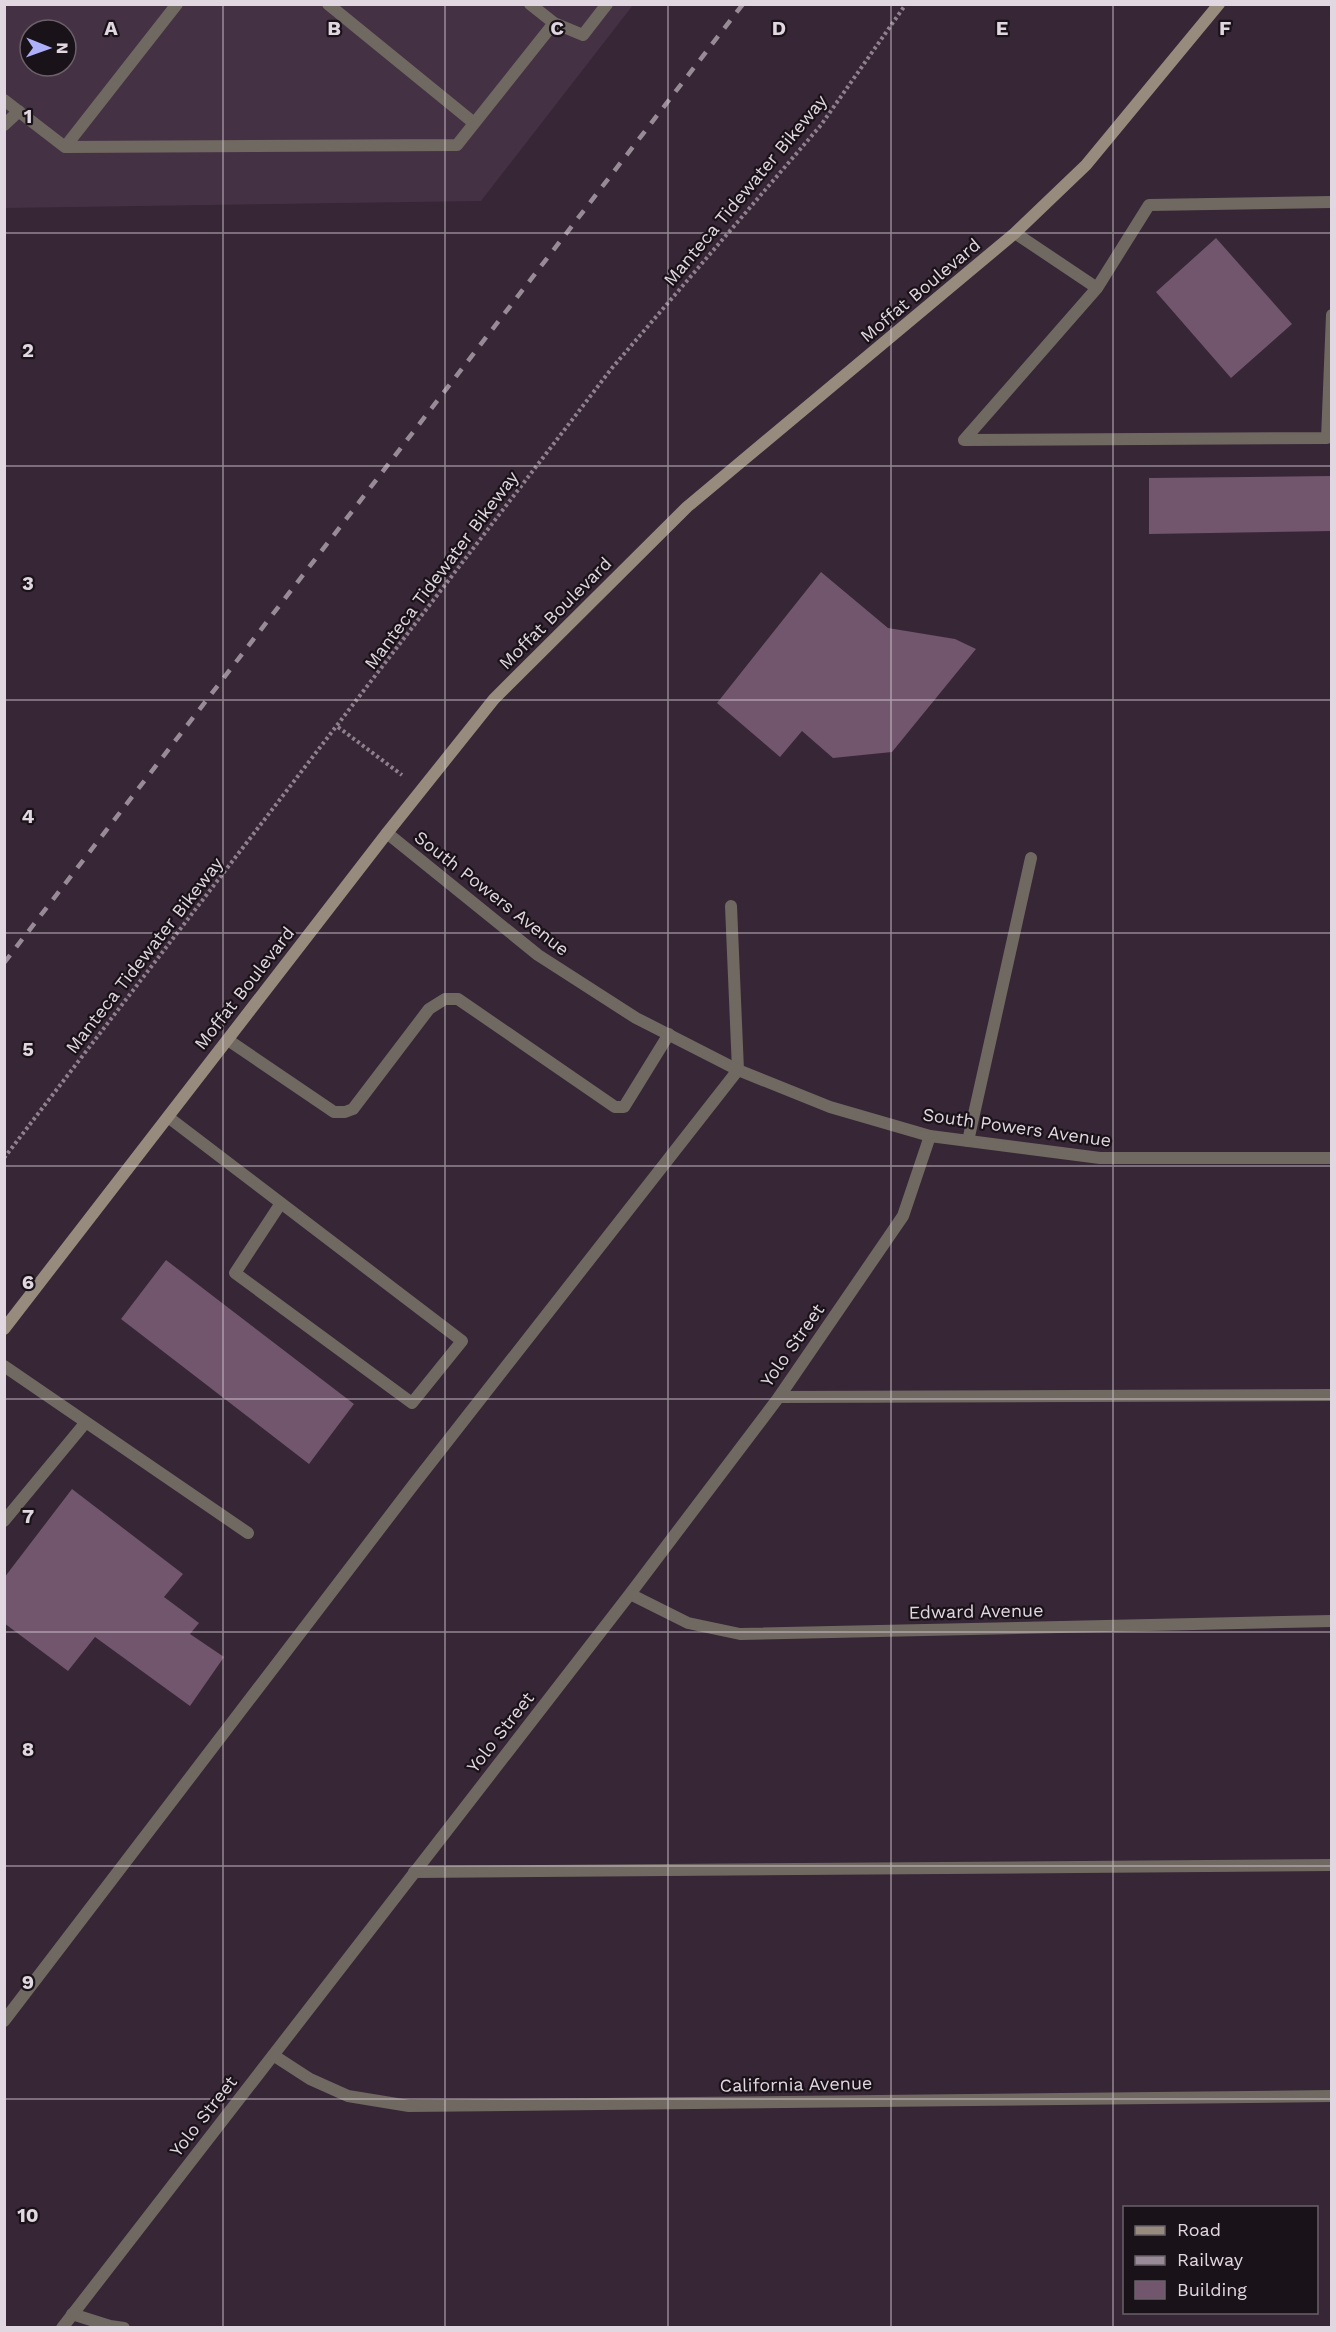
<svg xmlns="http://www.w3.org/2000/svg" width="1336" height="2332" viewBox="0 0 1336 2332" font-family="'Work Sans',sans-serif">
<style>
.built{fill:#453144;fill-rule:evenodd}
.building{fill:#71566d}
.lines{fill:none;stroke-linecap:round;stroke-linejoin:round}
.path{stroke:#8e808d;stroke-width:4;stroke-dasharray:3 3;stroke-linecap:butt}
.service{stroke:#706961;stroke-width:12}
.minor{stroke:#706961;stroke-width:12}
.tertiary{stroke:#706961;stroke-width:12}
.secondary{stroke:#968b7d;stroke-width:12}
.rail{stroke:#988b97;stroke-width:4.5;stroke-dasharray:10 10;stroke-linecap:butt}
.grid{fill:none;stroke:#e1d7e0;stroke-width:1.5;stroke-opacity:0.55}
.labels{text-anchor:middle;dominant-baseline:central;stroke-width:4.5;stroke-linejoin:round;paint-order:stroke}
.street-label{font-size:18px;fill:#e1d7e0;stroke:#1a1219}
.grid-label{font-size:20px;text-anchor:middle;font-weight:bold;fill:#e1d7e0;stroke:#1a1219;stroke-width:4.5;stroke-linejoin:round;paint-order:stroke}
</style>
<rect width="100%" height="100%" fill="#372636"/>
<!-- built -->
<path class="built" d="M4,5h629l-152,196 -476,7zM30,30h36v36h-36z"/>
<!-- building -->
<path class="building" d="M1216,238l76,86 -61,54 -75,-86z
M1332,476v55l-183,3v-56z
M821,572l67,56 67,11 21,10 -84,103 -59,6 -31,-27 -22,26 -63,-54z
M166,1260l188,144 -45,60 -188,-145z
M72,1489l111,85 -19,23 35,26 -9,11 34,23 -34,49 -95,-69 -27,34 -64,-48v-45z"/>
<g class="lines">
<!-- path -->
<path class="path" d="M338,727l64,48
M4,1158l608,-790 209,-243 85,-121"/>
<!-- service -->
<path class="service" d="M328,4l146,119
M530,4l24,19 29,12 24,-31
M4,100l61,47 392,-2 97,-122
M4,125l15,-14
M65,147l112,-143
M1332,202l-183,3 -52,83 -133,152 363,-2 5,-123
M1015,233l82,55
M228,1040l106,72h11l8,-3 76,-100 16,-10h13l157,108h9l45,-73
M168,1117l294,224 -50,62 -177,-130 46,-70
M968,1141l63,-283
M4,1366l244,167
M779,1397l553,-2
M4,1521l82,-99
M414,1872l918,-7
M4,2021l410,-537 324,-414 -7,-164
M72,2314l38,12 14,2"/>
<!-- minor -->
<path class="minor" d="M630,1594l58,29 52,11 592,-13
M273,2055l37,24 38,17 61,10 923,-10
M62,2328l568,-734 149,-197 124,-181 27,-80"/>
<!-- tertiary -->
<path class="tertiary" d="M387,833l151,122 98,63 102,52 92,37 100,29 170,22h232"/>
<!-- secondary -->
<path class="secondary" d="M4,1329l383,-496 107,-134 193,-192 328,-274 71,-68 133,-161"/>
<!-- rail -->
<path class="rail" d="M4,963l739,-959"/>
</g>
<!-- grid -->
<path class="grid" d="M223,4v2324M445,4v2324M668,4v2324M891,4v2324M1113,4v2324M4,233h1328M4,466h1328M4,700h1328M4,933h1328M4,1166h1328M4,1399h1328M4,1632h1328M4,1866h1328M4,2099h1328"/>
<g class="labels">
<!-- street labels -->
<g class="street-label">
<text transform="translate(745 190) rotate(-50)">Manteca Tidewater Bikeway</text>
<text transform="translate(920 290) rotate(-40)">Moffat Boulevard</text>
<text transform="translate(441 570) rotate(-53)">Manteca Tidewater Bikeway</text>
<text transform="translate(555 613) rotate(-45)">Moffat Boulevard</text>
<text transform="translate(492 893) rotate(38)">South Powers Avenue</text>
<text transform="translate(144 955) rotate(-52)">Manteca Tidewater Bikeway</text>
<text transform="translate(244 988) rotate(-52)">Moffat Boulevard</text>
<text transform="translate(1017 1127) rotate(8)">South Powers Avenue</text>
<text transform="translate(792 1345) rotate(-55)">Yolo Street</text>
<text transform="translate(976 1611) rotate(-1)">Edward Avenue</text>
<text transform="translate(500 1732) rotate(-52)">Yolo Street</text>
<text transform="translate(796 2084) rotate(-1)">California Avenue</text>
<text transform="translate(203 2116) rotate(-52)">Yolo Street</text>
</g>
</g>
<g class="grid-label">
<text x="111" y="35">A</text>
<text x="334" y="35">B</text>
<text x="557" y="35">C</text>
<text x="779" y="35">D</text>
<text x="1002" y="35">E</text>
<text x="1225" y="35">F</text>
<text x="28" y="123">1</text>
<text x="28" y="357">2</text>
<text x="28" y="590">3</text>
<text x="28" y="823">4</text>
<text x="28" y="1056">5</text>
<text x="28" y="1289">6</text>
<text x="28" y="1523">7</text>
<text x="28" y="1756">8</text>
<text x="28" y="1989">9</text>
<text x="28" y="2222">10</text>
</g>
<!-- border -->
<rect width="1336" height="2332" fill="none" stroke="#e1d7e0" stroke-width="12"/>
<!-- legend -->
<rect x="1123" y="2206" width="195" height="108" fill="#1a1219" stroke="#6a6169" stroke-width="1.5"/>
<rect x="1135" y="2226" width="30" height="9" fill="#968b7d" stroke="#6a6169" stroke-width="1.5"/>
<text x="1177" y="2236" font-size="18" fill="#e1d7e0">Road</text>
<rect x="1135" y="2256" width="30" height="9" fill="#988b97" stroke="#6a6169" stroke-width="1.5"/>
<text x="1177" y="2266" font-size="18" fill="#e1d7e0">Railway</text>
<rect x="1135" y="2281" width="30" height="18" fill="#71566d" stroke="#6a6169" stroke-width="1.5"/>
<text x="1177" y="2296" font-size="18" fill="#e1d7e0">Building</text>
<!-- north arrow -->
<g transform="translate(48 48) rotate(91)"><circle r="28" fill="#1a1219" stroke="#6a6169" stroke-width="1.5"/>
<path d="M0-4.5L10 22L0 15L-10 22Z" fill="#adaffb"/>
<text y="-9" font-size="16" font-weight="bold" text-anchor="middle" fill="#e1d7e0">N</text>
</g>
</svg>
